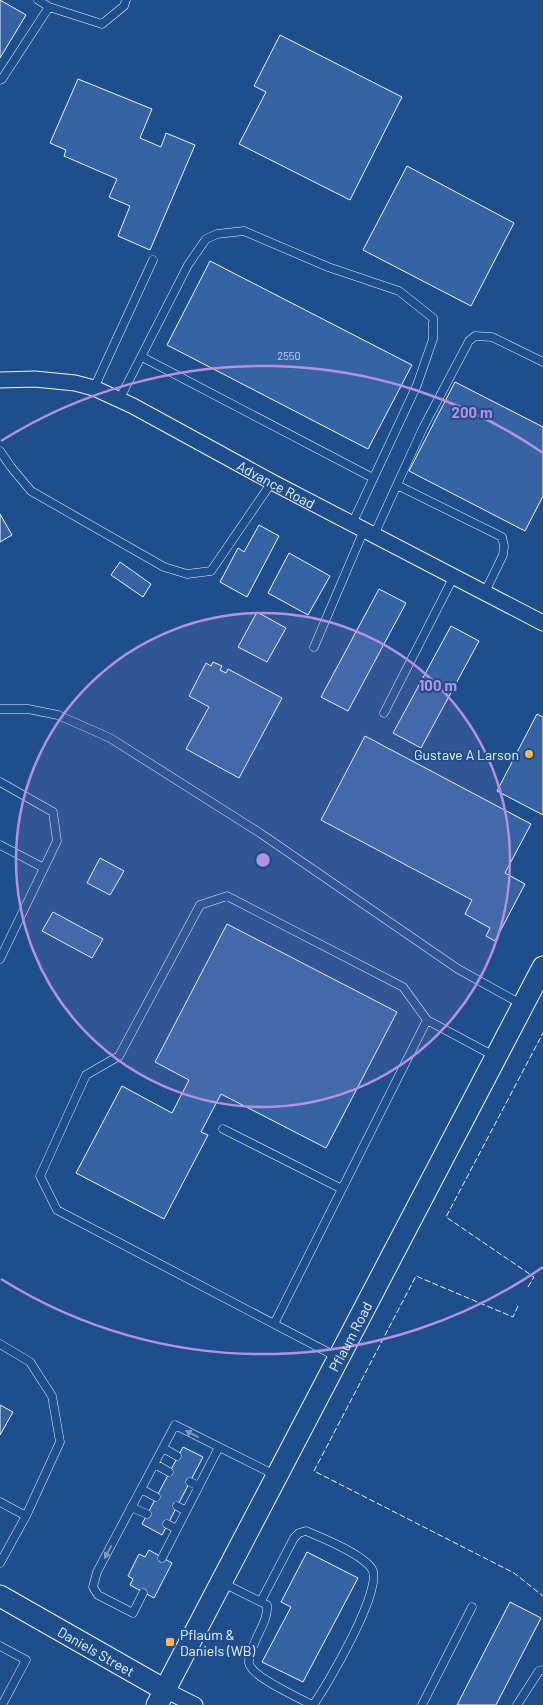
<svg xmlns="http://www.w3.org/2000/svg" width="543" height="1705" viewBox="0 0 543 1705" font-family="Barlow,sans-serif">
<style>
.building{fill:#3563a3;stroke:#f2f6ff}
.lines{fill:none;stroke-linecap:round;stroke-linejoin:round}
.lane-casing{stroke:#f2f6ff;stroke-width:9}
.street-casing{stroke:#f2f6ff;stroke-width:17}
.secondary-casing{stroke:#f2f6ff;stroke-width:23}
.lane{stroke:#1f4e8c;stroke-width:8}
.street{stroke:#1f4e8c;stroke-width:15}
.secondary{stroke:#1f4e8c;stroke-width:21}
.fence{stroke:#f2f6ff;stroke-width:1;stroke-dasharray:6 2.5;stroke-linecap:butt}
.oneway{fill:#7e9ac0}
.ring{fill:none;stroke:#b691df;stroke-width:2.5}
.poi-dot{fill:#ffb74d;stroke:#1f4e8c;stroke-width:2}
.labels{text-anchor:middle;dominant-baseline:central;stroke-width:4;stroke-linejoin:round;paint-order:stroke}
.number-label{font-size:11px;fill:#c3d1e8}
.street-label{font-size:14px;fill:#f2f6ff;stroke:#1f4e8c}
.poi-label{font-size:14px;fill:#f2f6ff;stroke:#1f4e8c;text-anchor:end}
.centre{fill:#b691df;stroke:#1f4e8c;stroke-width:2.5}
.ring-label{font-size:15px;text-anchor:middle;font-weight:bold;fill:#b691df;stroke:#1f4e8c;stroke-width:4;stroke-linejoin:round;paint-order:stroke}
</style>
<rect width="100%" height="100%" fill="#1f4e8c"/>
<!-- building -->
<path class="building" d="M0,0l26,15 -26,43z
M280,35l122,62 -52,103 -111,-56 27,-52 -12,-6z
M78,79l74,30 -12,29 21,9 5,-14 29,12 -45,105 -32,-14 12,-30 -21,-9 8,-18 -53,-23 2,-6 -16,-7z
M407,166l107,57 -43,83 -108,-56z
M210,261l202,104 -44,84 -201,-104z
M455,382l88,45v69l-18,35 -116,-60z
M0,514l12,21 -12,7z
M259,525l20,11 -32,61 -27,-15 18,-34 6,4z
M289,553l41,23 -22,39 -40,-22z
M120,562l31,22 -8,13 -32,-22z
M379,589l27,14 -58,108 -27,-14z
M257,612l29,16 -19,34 -29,-15z
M451,626l28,15 -58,107 -28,-15z
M213,662l9,4 -2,4 6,3 2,-4 54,29 -43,80 -53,-29 23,-42 -20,-11 17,-33 5,3z
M537,714l6,3v98l-46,-24z
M365,736l166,88 -26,49 20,11 -30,57 -9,-5 4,-8 -25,-14 7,-14 -151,-80z
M100,858l24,13 -14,24 -23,-12z
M53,912l50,27 -11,19 -50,-27z
M227,924l170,88 -71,136 -105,-54 -20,38 7,3 -44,84 -88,-46 46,-87 50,27 17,-33 -34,-18z
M0,1405l13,7 -13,23z
M183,1447l20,10 -41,78 -20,-11z
M149,1550l23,13 -18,35 -24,-13 3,-6 -5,-3 11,-22 6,3z
M307,1552l51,26 -55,104 -41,-20 29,-55 -10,-5z
M510,1602l31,16 -45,87h-39z"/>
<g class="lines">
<!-- lane casing -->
<g class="lane-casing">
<path id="lane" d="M49,7l53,17 22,-18 2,-6
M0,80l2,-1 47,-72 -11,-7
M142,357l231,121
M94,388l59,-128
M119,400l69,-135 18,-26 11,-5 27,-3 84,36 71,24 34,27v21l-16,46 -65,139
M0,451l11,16 20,24 133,76 23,7 24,-3 61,-89
M397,485l105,52 2,9 -1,9 -18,37
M374,535l49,-107 46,-87 6,-5 17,1 51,25
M314,647l50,-117
M0,709h28l30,6 52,23 150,95 198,136 63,35
M384,713l70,-137
M0,782l53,30 4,29 -57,118
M0,845l44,23
M223,1129l119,60
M274,1324l153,-304
M0,1344l30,18 22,34 8,46 -34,74 -26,47
M337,1357l-280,-147 -17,-34 46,-101 33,-19 81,-151 27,-9 176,91 24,33 67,36
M219,1447l56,28
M163,1448l14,8
M155,1464l14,8
M190,1482l9,4
M141,1489l15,8
M0,1502l26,14
M177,1506l9,5
M131,1507l16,7
M167,1524l10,5
M223,1583l44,22c1,12 -5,21 -10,32 -3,8 -9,18 -8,26 2,14 51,35 63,42
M143,1593l-10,20 -35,-18 -5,-8 4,-15 78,-147 44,22 -57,111
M261,1601l33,-63 5,-5 7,-2c17,7 56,23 66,38 12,19 -45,117 -59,136
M0,1646l26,14 -24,45
M422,1705l50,-98
M517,1705l22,-34 4,-1"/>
</g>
<!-- street casing -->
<g class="street-casing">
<g id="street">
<path id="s1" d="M0,380l35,-1 40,4 19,5 39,18 139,76 271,141"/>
<path d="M165,1690l30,15"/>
</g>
</g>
<!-- secondary casing -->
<g class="secondary-casing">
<g id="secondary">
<path id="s2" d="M0,1596l165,94"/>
<path id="s3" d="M157,1705l386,-738"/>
</g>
</g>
<!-- lane -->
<use href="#lane" class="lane"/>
<!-- street -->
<use href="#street" class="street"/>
<!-- secondary -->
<use href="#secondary" class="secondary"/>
<!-- fence -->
<path class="fence" d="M528,1287l6,-10 -88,-60 97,-184
M518,1306l-5,11 -97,-41 -102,195 200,102 29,23"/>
</g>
<!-- one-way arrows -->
<defs><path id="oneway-solid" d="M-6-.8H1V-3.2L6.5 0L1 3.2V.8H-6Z" transform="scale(1.25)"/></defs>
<g class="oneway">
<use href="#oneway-solid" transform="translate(192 1434) rotate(-153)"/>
<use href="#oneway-solid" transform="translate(108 1552) rotate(118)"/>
</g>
<!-- distance rings -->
<circle cx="263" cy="860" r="247" fill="#b691df" fill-opacity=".12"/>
<g class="ring">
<circle cx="263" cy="860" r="247"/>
<path d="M543 1267A494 494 0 0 1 1 1279M1 441A494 494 0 0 1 543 453"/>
</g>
<!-- markers -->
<g class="poi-dot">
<circle cx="529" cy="754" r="5"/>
<rect x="165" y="1637" width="10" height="10" rx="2.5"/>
</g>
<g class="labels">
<!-- number labels -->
<g class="number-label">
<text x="289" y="355">2550</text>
</g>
<!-- street labels -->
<g class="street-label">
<text stroke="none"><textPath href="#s1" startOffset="301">Advance Road</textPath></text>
<text stroke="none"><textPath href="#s3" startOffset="416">Pflaum Road</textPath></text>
<text stroke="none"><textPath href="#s2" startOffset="111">Daniels Street</textPath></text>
</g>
<!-- poi labels -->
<g class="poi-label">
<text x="519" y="754">Gustave A Larson</text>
<text x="180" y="1634" text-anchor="start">Pflaum &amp;<tspan x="180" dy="16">Daniels (WB)</tspan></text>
</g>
</g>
<circle cx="263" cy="860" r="8" class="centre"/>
<g class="ring-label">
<text x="472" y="418">200 m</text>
<text x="438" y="691">100 m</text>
</g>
</svg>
